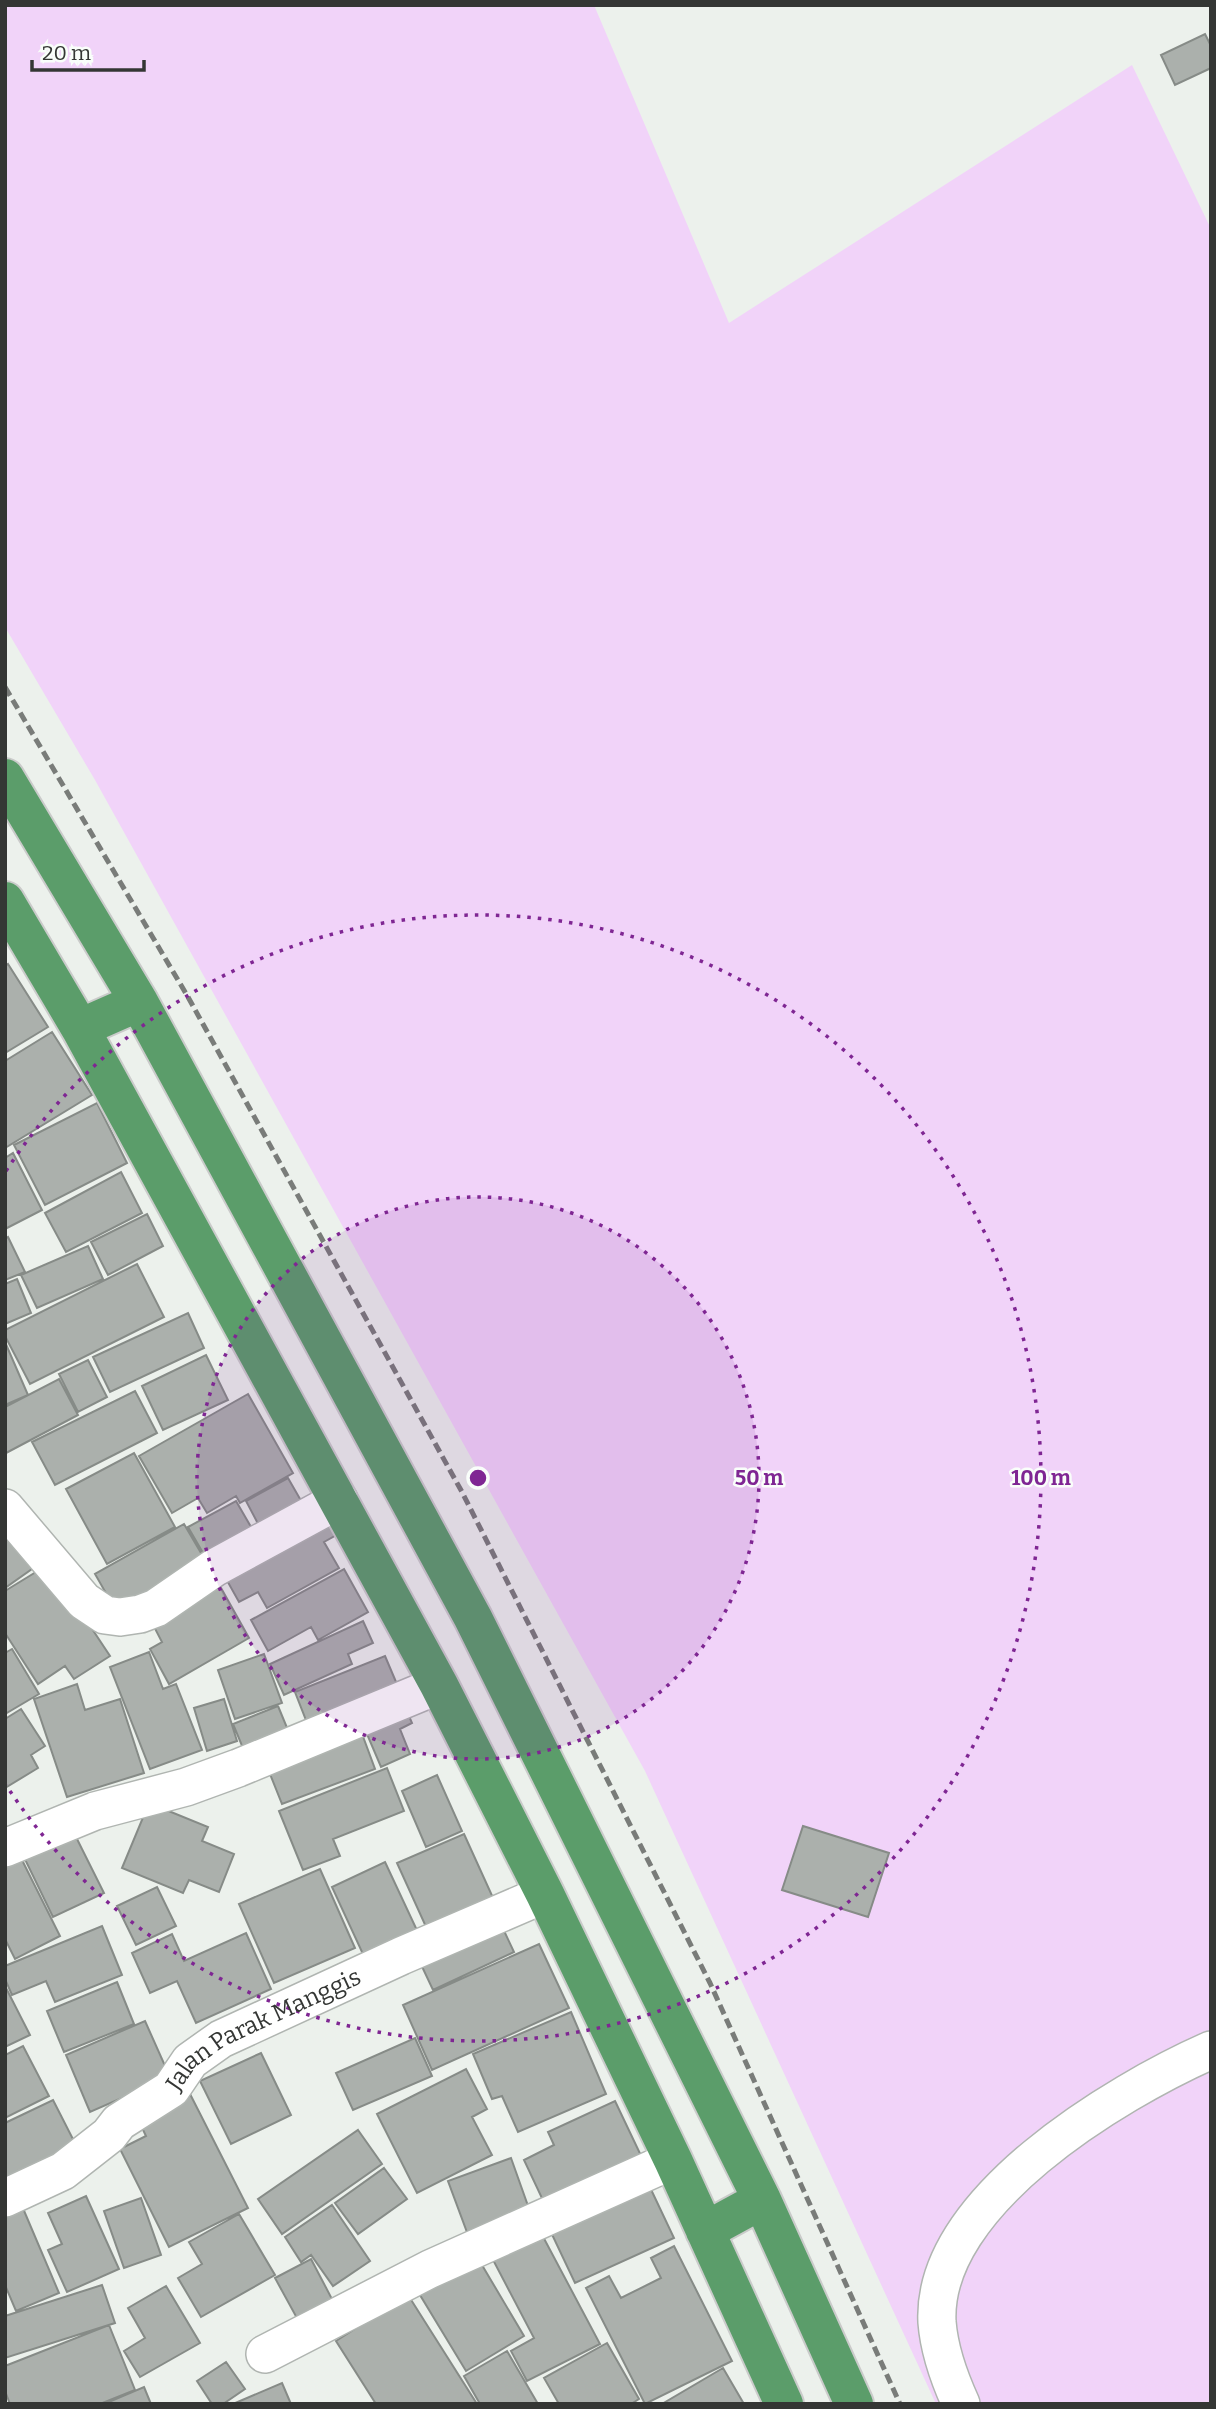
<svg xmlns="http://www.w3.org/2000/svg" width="1216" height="2409" viewBox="0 0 1216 2409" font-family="Bitter,serif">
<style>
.green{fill:#f1d3f9}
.building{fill:#abb0ac;stroke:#868b87;stroke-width:2}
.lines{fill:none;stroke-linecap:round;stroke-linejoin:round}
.minor-casing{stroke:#b0b5b1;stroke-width:40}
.highway-casing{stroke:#cacbca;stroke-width:42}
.minor{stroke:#fff;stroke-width:37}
.highway{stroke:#5b9d6a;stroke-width:38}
.rail{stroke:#797c79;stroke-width:5;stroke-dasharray:10 5;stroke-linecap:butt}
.ring{fill:none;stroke:#7f2693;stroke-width:3.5;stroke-dasharray:3.5 7}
.labels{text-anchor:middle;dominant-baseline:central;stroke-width:5;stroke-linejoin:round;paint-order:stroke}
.street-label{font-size:24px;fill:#343634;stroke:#f9fefa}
.centre{fill:#7f2693;stroke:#f9fefa;stroke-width:3.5}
.ring-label{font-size:21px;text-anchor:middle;font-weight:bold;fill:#7f2693;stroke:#f9fefa;stroke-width:5;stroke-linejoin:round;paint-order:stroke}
</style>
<rect width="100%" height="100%" fill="#ecf1ec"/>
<!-- green -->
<path class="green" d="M5,5h589l135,318 403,-258 79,164v2175h-275l-291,-633 -550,-991 -90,-153z"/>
<!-- building -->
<path class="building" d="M1205,34l6,12v22l-36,17 -14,-30z
M8,964l40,63 -43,26v-87z
M52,1032l40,63 -87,53v-87z
M97,1103l30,60 -82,42 -31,-60z
M13,1153l29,57 -37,19v-71z
M121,1172l21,41 -76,39 -21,-39z
M147,1214l16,32 -55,29 -17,-33z
M8,1237l17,35 -20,8v-41z
M88,1246l15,33 -66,29 -16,-33z
M137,1264l27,53 -134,67 -25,-48v-6z
M17,1279l14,34 -26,11v-40z
M188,1313l16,35 -94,44 -17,-35z
M5,1342l23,53 -23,10z
M206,1355l22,45 -65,30 -21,-44z
M88,1360l19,37 -29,15 -19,-38z
M59,1379l19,36 -72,38 -1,-46z
M135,1391l22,42 -102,52 -23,-43z
M248,1394l45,79 -53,30 -4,-7 -29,17 -9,-15 -26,15 -33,-57z
M134,1453l41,74 -68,37 -41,-75z
M288,1478l19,33 -43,24 -18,-34z
M236,1501l22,38 -48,26 -22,-38z
M324,1509l14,25 -14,8 15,26 -72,40 -9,-16 -19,10 -19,-34z
M5,1515l34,49 -34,24z
M184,1524l27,46 -92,46 -24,-42z
M49,1564l61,92 -36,23 -9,-13 -27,18 -33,-51v-42z
M344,1569l24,43 -50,28 -7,-13 -43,24 -17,-31z
M216,1579l33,59 -80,46 -19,-35 12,-7 -13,-25z
M363,1621l10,22 -25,11 4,10 -68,31 -14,-31z
M12,1649l27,45 -34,20v-61z
M149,1652l14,37 13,-5 26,66 -52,19 -40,-102z
M264,1654l18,49 -47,16 -17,-49z
M385,1656l17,40 -91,37 -16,-41z
M77,1684l8,26 35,-11 24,74 -77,24 -33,-98z
M224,1699l13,42 -30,10 -13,-43z
M403,1702l9,21 -12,6 10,25 -29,13 -20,-47z
M278,1706l12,29 -45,18 -12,-29z
M21,1709l24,37 -14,9 7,13 -33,20v-69z
M358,1723l17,46 -93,35 -18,-45z
M387,1768l17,43 -71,28 7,17 -37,14 -24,-59z
M437,1775l25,56 -36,16 -24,-56z
M149,1803l59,24 -6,14 32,13 -15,38 -30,-12 -6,13 -61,-25z
M70,1825l34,68 -51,24 -33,-68z
M803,1826l86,27 -21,64 -86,-27z
M464,1834l30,66 -67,29 -30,-66z
M17,1850l43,86 -45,23 -10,-20v-83z
M385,1862l37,79 -54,24 -36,-78z
M320,1869l35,79 -81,35 -35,-79z
M157,1887l19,39 -40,19 -19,-39z
M498,1918l16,34 -81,38 -16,-34z
M102,1926l20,49 -67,27 -9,-21 -34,14 -7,-16v-13z
M246,1933l25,56 -75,34 -19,-42 -27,12 -18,-40 40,-19 12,27z
M539,1944l30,64 -137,62 -29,-65z
M117,1982l17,42 -70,28 -17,-41z
M5,1986l25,49 -25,12z
M571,2012l35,82 -88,38 -16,-36 -10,3 -19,-45z
M145,2021l25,56 -80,35 -24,-57z
M415,2038l17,38 -79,34 -17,-37z
M23,2046l26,50 -44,22v-63z
M261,2053l30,62 -60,29 -31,-63z
M466,2069l21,40 -15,8 20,38 -75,38 -40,-79z
M189,2092l59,116 -79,39 -49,-98 26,-13 -9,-19z
M53,2100l24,47 -72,34v-58z
M615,2101l30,63 -97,47 -24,-51 30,-15 -6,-13z
M358,2130l24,34 -100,70 -24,-35z
M511,2158l22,62 -62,23 -23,-62z
M384,2168l23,31 -49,35 -23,-31z
M647,2181l27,57 -99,45 -27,-57z
M86,2196l33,73 -52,23 -19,-42 14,-6 -14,-31z
M141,2198l20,57 -37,13 -20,-57z
M332,2205l38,56 -37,25 -22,-31 -10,7 -16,-25z
M22,2206l37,87 -43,18 -11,-26v-71z
M239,2214l36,61 -74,42 -23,-39 24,-14 -13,-22z
M540,2231l60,113 -73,37 -16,-30 23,-13 -43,-82z
M674,2246l58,115 -87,43 -59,-116 23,-12 12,22 40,-20 -10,-20z
M311,2259l22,42 -35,19 -23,-42z
M479,2260l45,76 -58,35 -46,-76z
M102,2285l13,38 -110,35v-42z
M166,2286l34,57 -60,34 -16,-26 21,-13 -17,-30z
M408,2295l69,109h-101l-40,-63z
M109,2325l26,65 -35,14h-90l-5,-13v-25z
M607,2343l32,56 -8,5h-72l-15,-26z
M507,2351l31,53h-58l-16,-28z
M226,2362l19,27 -22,15h-11l-15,-23z
M723,2368l21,36h-82z
M282,2383l9,21h-58z
M144,2387l7,17h-47z"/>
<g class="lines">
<!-- minor casing -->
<g class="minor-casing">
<g id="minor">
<path d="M5,1508l79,93 21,14 15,2 20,-3 16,-6 58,-40 125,-68"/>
<path d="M5,1848l90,-37 91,-24 52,-19 201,-83"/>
<path id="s1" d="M5,2198l58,-27 46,-36 10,-13 52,-33 19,-28 31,-22 180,-83 144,-62"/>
<path d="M265,2354l165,-85 243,-109"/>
<path d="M961,2404c-11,-24 -22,-56 -24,-82 -6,-120 179,-230 274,-272"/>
</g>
</g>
<!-- highway casing -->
<g class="highway-casing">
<path id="highway" d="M5,778l134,224 334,616 289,582 92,204
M5,901l75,127 359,657 106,209 128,266 111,244
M80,1028l59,-26
M705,2231l57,-31"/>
</g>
<!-- minor -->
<use href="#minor" class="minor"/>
<!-- highway -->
<use href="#highway" class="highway"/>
<!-- rail -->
<path class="rail" d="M5,687l183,310 274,495 248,491 190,421"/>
</g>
<!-- distance rings -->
<circle cx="478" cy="1478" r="281" fill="#7f2693" fill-opacity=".12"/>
<g class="ring">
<circle cx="478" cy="1478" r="281"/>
<path d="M6 1171A563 563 0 1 1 6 1785"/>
</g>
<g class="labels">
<!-- street labels -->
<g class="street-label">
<text stroke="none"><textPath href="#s1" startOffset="313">Jalan Parak Manggis</textPath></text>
</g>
</g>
<circle cx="478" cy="1478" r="10" class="centre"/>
<g class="ring-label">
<text x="759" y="1485">50 m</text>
<text x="1041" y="1485">100 m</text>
</g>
<!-- border -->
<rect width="1216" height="2409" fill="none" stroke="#343634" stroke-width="14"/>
<!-- scale -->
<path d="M32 60v10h112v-10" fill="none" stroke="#343634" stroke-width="3.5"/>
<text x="42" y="60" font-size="21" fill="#343634" stroke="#f9fefa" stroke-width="5" paint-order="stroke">20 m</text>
</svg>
